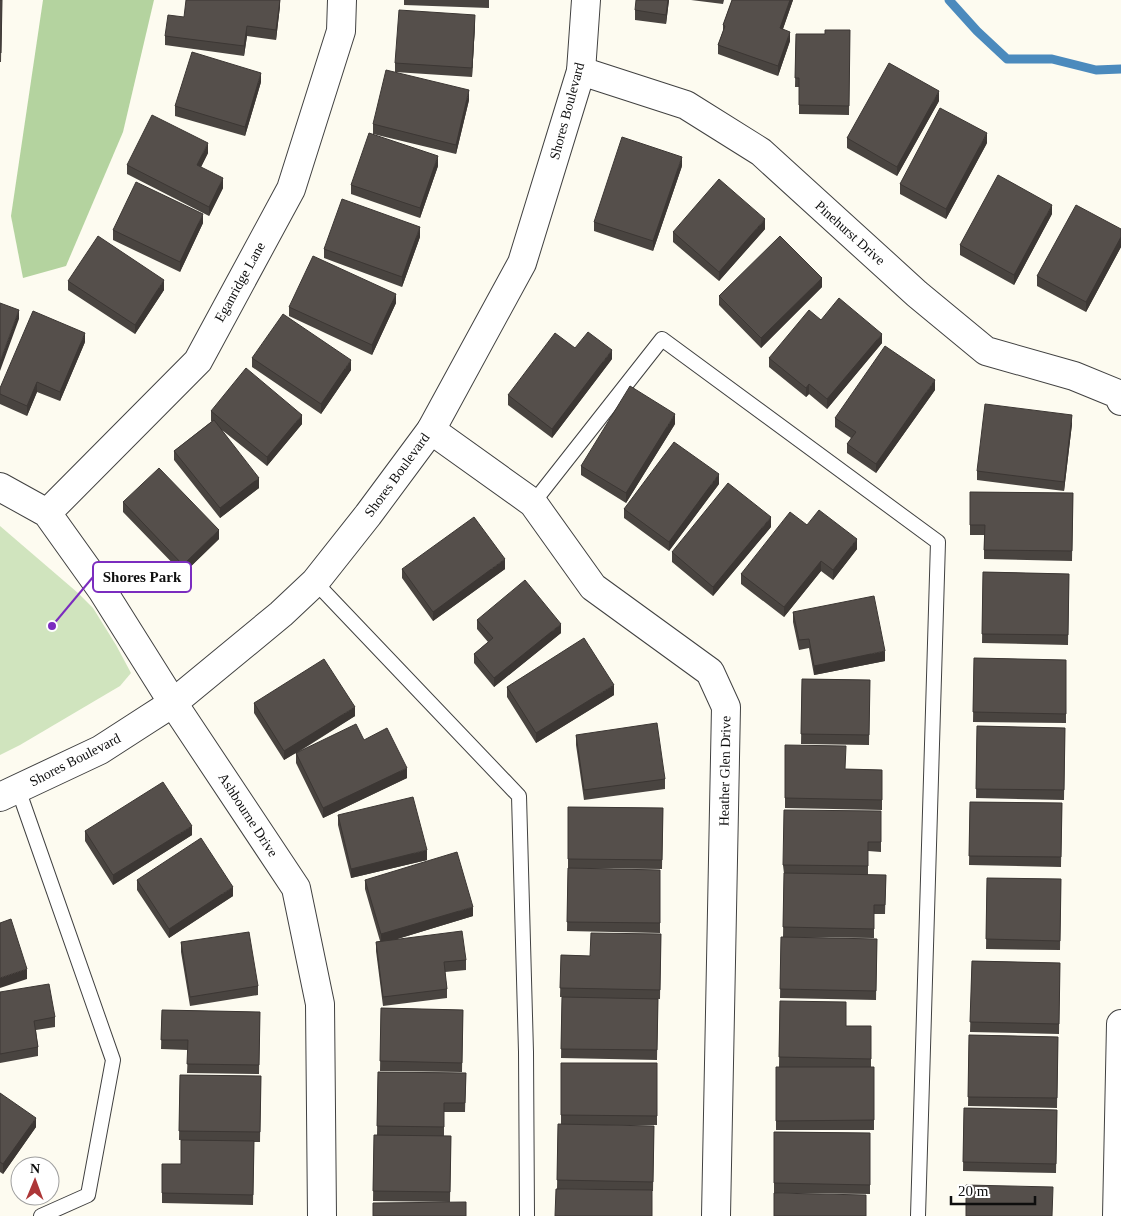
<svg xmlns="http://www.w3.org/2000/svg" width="1121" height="1216" viewBox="0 0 1121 1216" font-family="'Times New Roman',serif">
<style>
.green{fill:#d0e4be}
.forest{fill:#b4d39f}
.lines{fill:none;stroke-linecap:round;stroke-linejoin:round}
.stream{stroke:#4b8abd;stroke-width:9}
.service-casing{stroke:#414141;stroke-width:16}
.minor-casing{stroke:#414141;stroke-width:30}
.tertiary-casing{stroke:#414141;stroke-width:30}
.service{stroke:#fff;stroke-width:14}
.minor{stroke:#fff;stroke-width:28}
.tertiary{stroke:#fff;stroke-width:28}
.wall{fill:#494440}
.shaded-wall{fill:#3c3734}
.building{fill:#554f4b;stroke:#3c3734}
.labels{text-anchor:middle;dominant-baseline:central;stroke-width:5;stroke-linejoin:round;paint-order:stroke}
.street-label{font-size:14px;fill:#0e0e0e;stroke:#fff}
.leader{fill:none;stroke:#7b2cbf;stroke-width:2}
.callout-dot{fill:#7b2cbf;stroke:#fff;stroke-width:2}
.callout{fill:#fff;stroke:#7b2cbf;stroke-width:2}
.callout-label{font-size:15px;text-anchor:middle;font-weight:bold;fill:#0e0e0e}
</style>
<rect width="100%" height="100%" fill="#fdfbf0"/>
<!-- green -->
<path class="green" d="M0,526l78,67 15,15 23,37 15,28 -11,13 -100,59 -20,10z"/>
<!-- forest -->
<path class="forest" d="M43,0h111l-31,132 -57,134 -43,12 -12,-62z"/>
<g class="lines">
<!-- stream -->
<path class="stream" d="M949,0l28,31 30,28h45l44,11 25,-1"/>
<!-- service casing -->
<g class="service-casing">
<path id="service" d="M533,503l129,-164 276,203 -20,674
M315,582l204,214 7,256 1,164
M18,789l95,271 -25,135 -47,21"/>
</g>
<!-- minor casing -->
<g class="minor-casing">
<path id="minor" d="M581,71l105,34 75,47 156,142 69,57 88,25 44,18 3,7
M431,430l102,73 60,84 117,85 16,35 -10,509
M0,487l47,26 55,77 71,113 123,185 24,116 2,212
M47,513l151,-152 93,-172 50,-158 1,-31
M1117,1216l4,-192"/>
</g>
<!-- tertiary casing -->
<g class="tertiary-casing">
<path id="tertiary" d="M0,797l100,-47 48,-31 25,-16 108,-89 34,-32 53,-67 63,-85 91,-167 59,-192 5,-71"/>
</g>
<!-- service -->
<use href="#service" class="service"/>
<!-- minor -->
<use href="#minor" class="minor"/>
<!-- tertiary -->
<use href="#tertiary" class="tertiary"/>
</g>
<!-- wall -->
<path class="wall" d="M0,0h2l-1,62h-1z
M280,0v6l-4,34 -29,-4 -3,20 -79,-11v-9l19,-19z
M404,0h85v8l-85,-3z
M669,0l-3,24 -31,-4v-10z
M691,0h33l-1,4z
M732,0h61l-10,29 7,12 -12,35 -60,-22v-9l5,-14v-6z
M475,25l-3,52 -77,-5v-9z
M850,30l-1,85 -50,-1v-27h-4l1,-53h29z
M261,82l-16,54 -70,-20v-10z
M469,100l-13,54 -83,-20v-10z
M939,101l-42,75 -50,-28v-10z
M987,143l-41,76 -46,-25v-10z
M208,153l-7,14 22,21 -14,28 -82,-42v-9z
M438,166l-18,52 -69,-24v-9z
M682,166l-29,85 -59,-20v-9z
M1052,214l-38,71 -54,-30v-10z
M203,223l-23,49 -67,-32v-10z
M765,229l-46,52 -46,-39v-10z
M1121,229v18l-35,65 -49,-26v-10z
M420,237l-18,50 -78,-29v-9z
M68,281l96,9 -29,44 -67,-44z
M822,287l-61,61 -42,-43v-9z
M396,303l-24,52 -83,-39v-9z
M821,320l61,23 -55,66 -18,-15 -3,3 -37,-30v-9z
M85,342l-25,59 -23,-9 -10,24 -27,-12v-16z
M252,358l99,12 -30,44 -69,-47z
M612,359l-60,79 -44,-33v-10z
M935,390l-59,83 -29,-20v-9l4,-6 -16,-11v-9z
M211,411l91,13 -35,42 -45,-36 37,58 -39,30 -46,-58v-9l38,-30h-1z
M675,424l-49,79 -45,-28v-9z
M1072,424l-8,67 -87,-11v-9z
M719,484l-50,67 -45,-33v-9z
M970,492l103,1 -1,68 -88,-2v-24h-14z
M123,502l96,37 -36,35 -60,-62z
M807,525l50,24 -24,31 -12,-9 -37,46 -43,-33v-10z
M771,527l-58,69 -41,-34v-10z
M402,569h103l-72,52 -31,-43z
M983,572l86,2 -1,71 -86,-2z
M793,612l92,49 -71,14 -5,-27 -10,2 -6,-28z
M477,620l84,13 -67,54 -20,-24v-9l14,-12 -11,-13z
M974,658l92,2v63l-93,-1z
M802,679l68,1 -1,65 -68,-1z
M507,687l107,8 -78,48 -29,-46z
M254,703l101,13 -58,37 67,-13 43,38 -84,40 -27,-55v-10l-12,7 -30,-47z
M977,726l88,2 -1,72 -88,-2z
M576,735l89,44v10l-81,11 -8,-55z
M785,745l60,24 37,1v40l-97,-2z
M970,802l92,1 -1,64 -92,-2z
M568,807l95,1 -1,61 -94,-1z
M881,811v41l-13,-1v24h18l-1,39h-11v24l-91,-1 1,-63 -1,-9z
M338,815l89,45 -76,18 -13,-53z
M85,831l107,4 -79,50 -28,-44z
M568,868l92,2v63l-93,-2z
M987,878l74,1 -1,71 -74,-1z
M137,880l96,16 -64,42 -32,-48z
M365,880l108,36 -76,23 69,21v10l-21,2 2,17v9l-64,8 -7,-55v-9l4,-1 -15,-52z
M661,934l-1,65h-2l-1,61 -96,-2 1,-61h-2l1,-42 29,1z
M781,937l96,2 -1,61 -96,-2z
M181,942l77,44v9l-68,11 -9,-54z
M972,961l88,2 -1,71 -89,-2z
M0,992l55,25v10l-19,3 2,17v9l-38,7z
M780,1001l66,25h25v41h3v63h-98v-63h3z
M381,1008l82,2 -1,62 -82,-1z
M162,1010l98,2 -1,62 -72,-1 1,-23 -27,-1z
M969,1035l89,2 -1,71 -89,-2z
M561,1063h96v62h-74l71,1 -1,65 -96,-2 1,-65h3z
M378,1072l88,1 -1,39h-21v24h7l-1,66 -77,-1 1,-66h3z
M180,1075l81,1 -1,66h-6l-1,63 -91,-2v-39h19v-24h-2z
M0,1093l36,34 -33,47 -3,-2z
M964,1108l93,2 -1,63 -93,-2z
M774,1132l96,1v61l-96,-1z"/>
<!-- shaded-wall -->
<path class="shaded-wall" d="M280,0v6l-4,34v-10z
M668,0h1l-3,24v-9z
M790,0h3l-13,37v-9z
M475,15v10l-3,52v-9z
M247,26v10l-3,20v-10z
M790,32v9l-12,35v-10z
M261,73v9l-16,54v-9z
M469,90v10l-13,54v-9z
M939,91v10l-42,75v-9z
M987,133v10l-41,76v-10z
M208,143v10l-11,22v-10z
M438,156v10l-18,52v-10z
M682,157v9l-29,85v-10z
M223,178v10l-14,28v-9z
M1052,205v9l-38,71v-10z
M203,214v9l-23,49v-10z
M765,219v10l-46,52v-9z
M420,227v10l-18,50v-10z
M1121,237v10l-35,65v-10z
M822,278v9l-61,61v-10z
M164,280v10l-29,44v-9z
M396,294v9l-24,52v-10z
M19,310v9l-19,52v-9z
M85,333v9l-25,59v-9z
M882,334v9l-55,66v-10z
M612,350v9l-60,79v-9z
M351,360v10l-30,44v-10z
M935,380v10l-59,83v-9z
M37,382v10l-10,24v-10z
M809,384v10l-3,3v-9z
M675,414v10l-49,79v-10z
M302,415v9l-35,42v-9z
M1072,415v9l-8,67v-9z
M719,474v10l-50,67v-9z
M259,478v10l-39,30v-10z
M771,517v10l-58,69v-9z
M219,530v9l-36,35v-9z
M857,539v10l-24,31v-10z
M505,559v10l-72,52v-9z
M821,561v10l-37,46v-10z
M561,624v9l-67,54v-9z
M885,651v10l-71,14v-9z
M614,685v10l-78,48v-10z
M355,707v9l-71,44v-9z
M407,768v10l-84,40v-10z
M192,826v9l-79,50v-10z
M427,850v10l-76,18v-9z
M233,887v9l-64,42v-9z
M473,907v9l-92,28v-10z
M27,969v10l-27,9v-10z
M36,1118v9l-33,47v-10z"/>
<!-- building -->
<path class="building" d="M0,0h2l-1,53 -1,-1z
M186,0h94l-4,30 -29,-4 -3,20 -79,-10 3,-21 16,2z
M636,0h32l-2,15 -31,-5z
M732,0h58l-10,28 10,4 -12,34 -60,-21 7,-19 -2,-1z
M399,10l76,5 -3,53 -77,-5z
M825,30h25l-1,76 -50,-1v-27h-4l1,-44h29z
M192,52l69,21 -16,54 -70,-21z
M889,63l50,28 -42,76 -50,-29z
M386,70l83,20 -13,55 -83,-21z
M940,108l47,25 -41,76 -46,-25z
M152,115l56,28 -11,22 26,13 -14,29 -82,-42z
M369,133l69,23 -18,52 -69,-23z
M622,137l60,20 -29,84 -59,-19z
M998,175l54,30 -38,70 -54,-30z
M719,179l46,40 -46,53 -46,-40z
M136,182l67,32 -23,48 -67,-32z
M342,199l78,28 -18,50 -78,-28z
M1076,205l45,24v8l-35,65 -49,-26z
M98,236l66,44 -29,45 -67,-44z
M780,236l42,42 -61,60 -42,-42z
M313,256l83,38 -24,51 -83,-38z
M839,298l43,36 -55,65 -18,-15 -3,4 -37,-30 40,-48 12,10z
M0,303l19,7 -19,52z
M33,311l52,22 -25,59 -23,-10 -10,24 -27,-12v-6z
M283,314l68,46 -30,44 -69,-46z
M588,332l24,18 -60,79 -44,-34 47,-62 20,15z
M885,346l50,34 -59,84 -29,-20 9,-12 -21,-14z
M246,368l56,47 -35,42 -56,-46z
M630,386l45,28 -49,79 -45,-27z
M985,404l87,11 -8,67 -87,-11z
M214,420l45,58 -39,30 -46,-57z
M674,442l45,32 -50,68 -45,-33z
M159,468l60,62 -36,35 -60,-63z
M728,483l43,34 -58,70 -41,-35z
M970,492l103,1 -1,58 -88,-1 1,-25h-15z
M819,510l38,29 -24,31 -12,-9 -37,46 -43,-33 49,-62 17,13z
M474,517l31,42 -72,53 -31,-43z
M983,572l86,2 -1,61 -86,-1z
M525,580l36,44 -67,54 -20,-24 19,-16 -16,-18z
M874,596l11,55 -71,15 -5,-27 -10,1 -6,-28z
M584,638l30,47 -78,48 -29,-46z
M974,658l92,2v54l-93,-2z
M324,659l31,48 -71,44 -30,-48z
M802,679l68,1 -1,55 -68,-1z
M657,723l8,56 -81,11 -8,-55z
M356,724l8,16 23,-12 20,40 -84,40 -27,-55z
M977,726l88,2 -1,62 -88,-1z
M785,745l61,1 -1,23 37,1v30l-97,-2z
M163,782l29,44 -79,49 -28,-44z
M413,797l14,53 -76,19 -13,-54z
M970,802l92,1 -1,54 -92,-1z
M568,807l95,1 -1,52 -94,-1z
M784,810l97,1v31h-13v24l-85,-1z
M201,838l32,49 -64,42 -32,-49z
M457,852l16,55 -92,27 -16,-54z
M568,868l92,2v53l-93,-1z
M784,873l102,2 -1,30h-11v24l-91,-2z
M987,878l74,1 -1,62 -74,-2z
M11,919l16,50 -27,9v-55z
M462,931l4,29 -22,2 3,27 -64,8 -7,-55z
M249,932l9,54 -68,11 -9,-55z
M591,933l70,1 -1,56 -100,-2 1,-33 29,1z
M781,937l96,2 -1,52 -96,-2z
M972,961l88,2 -1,61 -89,-2z
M49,984l6,33 -21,4 4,26 -38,7v-62z
M562,997l96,2 -1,51 -96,-1z
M780,1001l66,1v24h25v33l-92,-2z
M381,1008l82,2 -1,53 -82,-2z
M162,1010l98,2 -1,53 -72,-1 1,-24h-27z
M969,1035l89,2 -1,61 -89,-1z
M561,1063h96v53l-96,-1z
M776,1067h98v53l-98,1z
M378,1072l88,1 -1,30h-21v24l-67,-1z
M180,1075l81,1 -1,56 -81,-1z
M0,1093l36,25 -33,46 -3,-2z
M964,1108l93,2 -1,54 -93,-2z
M558,1124l96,2 -1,56 -96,-2z
M774,1132l96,1v52l-96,-2z
M374,1135l77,1 -1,56 -77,-1z
M181,1140l73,1 -1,54 -91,-2v-29h19z
M966,1185l87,2 -1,29h-86z
M556,1189l96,1v26h-97z
M774,1193l92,2v21h-92z
M466,1202v14h-93v-13z"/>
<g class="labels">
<!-- street labels -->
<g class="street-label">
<text transform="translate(567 111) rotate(-75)">Shores Boulevard</text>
<text transform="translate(850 233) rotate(42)">Pinehurst Drive</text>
<text transform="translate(240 282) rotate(-61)">Eganridge Lane</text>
<text transform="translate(397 475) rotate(-54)">Shores Boulevard</text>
<text transform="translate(75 760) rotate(-27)">Shores Boulevard</text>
<text transform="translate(725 771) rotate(-89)">Heather Glen Drive</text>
<text transform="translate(248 815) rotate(57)">Ashbourne Drive</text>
</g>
</g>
<!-- callouts -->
<path class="leader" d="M52 626L93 577"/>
<circle class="callout-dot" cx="52" cy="626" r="5"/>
<rect class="callout" x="93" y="562" width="98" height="30" rx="5"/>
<g class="callout-label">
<text x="142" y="582">Shores Park</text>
</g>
<!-- north arrow -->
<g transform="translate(35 1181) rotate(1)"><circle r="24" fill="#ffffff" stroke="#9f9f9f"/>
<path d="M0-4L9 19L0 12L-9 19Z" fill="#ad3637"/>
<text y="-8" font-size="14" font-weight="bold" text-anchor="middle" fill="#0e0e0e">N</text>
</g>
<!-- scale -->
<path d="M951 1196v8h84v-8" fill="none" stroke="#0e0e0e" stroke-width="2.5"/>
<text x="958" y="1196" font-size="15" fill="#0e0e0e" stroke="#ffffff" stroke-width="4" paint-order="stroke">20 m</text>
</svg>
